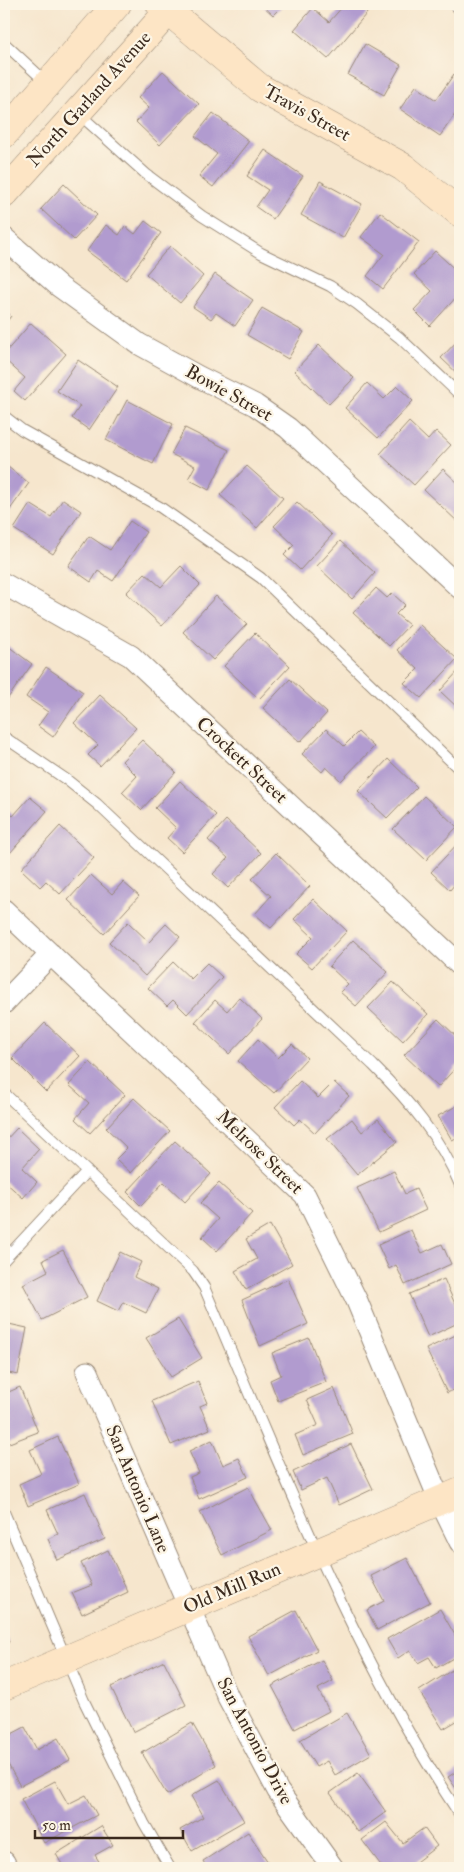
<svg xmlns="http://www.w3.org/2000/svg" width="464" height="1872" viewBox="0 0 464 1872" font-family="'IM FELL Double Pica',serif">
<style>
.building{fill:#b19bcf}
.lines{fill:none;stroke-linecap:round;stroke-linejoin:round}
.lane-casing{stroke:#988876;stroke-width:12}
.street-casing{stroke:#988876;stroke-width:23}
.secondary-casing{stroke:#988876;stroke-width:29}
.lane{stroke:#fff;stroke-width:10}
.street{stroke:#fff;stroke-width:21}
.secondary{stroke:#fde5c5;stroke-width:28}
.labels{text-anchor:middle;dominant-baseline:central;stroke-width:4.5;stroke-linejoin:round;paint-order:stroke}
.street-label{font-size:19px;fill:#3b2a1e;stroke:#fcf5e5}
</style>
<rect width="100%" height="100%" fill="#fcf5e5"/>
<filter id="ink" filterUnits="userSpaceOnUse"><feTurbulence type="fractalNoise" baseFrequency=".02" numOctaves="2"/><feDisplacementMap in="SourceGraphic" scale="10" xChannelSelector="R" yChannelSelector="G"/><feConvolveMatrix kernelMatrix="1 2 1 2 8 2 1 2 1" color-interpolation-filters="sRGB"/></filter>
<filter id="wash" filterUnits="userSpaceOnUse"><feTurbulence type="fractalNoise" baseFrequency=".0096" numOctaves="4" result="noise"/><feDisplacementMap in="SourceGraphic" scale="20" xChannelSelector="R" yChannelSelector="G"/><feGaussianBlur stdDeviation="1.12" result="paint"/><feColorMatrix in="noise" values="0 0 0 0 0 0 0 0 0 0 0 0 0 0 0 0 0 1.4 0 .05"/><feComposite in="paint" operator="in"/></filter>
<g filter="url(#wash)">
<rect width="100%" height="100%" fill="#f6e6cd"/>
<g id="blocks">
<!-- building -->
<path class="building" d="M261,4h23l-11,11z
M345,4h23l4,3 -44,52 -34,-29 19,-22 16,14z
M365,44l36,21 -17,30 -36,-20z
M163,71l36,33 -39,41 -24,-23 13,-14 -11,-10z
M454,74l6,5v28l-20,29 -40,-27 16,-23 20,14z
M213,113l36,28 -36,46 -14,-11 18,-22 -22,-18z
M265,150l38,26 -30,43 -17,-12 12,-17 -21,-14z
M320,181l42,23 -19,34 -42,-23z
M64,184l33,31 -23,25 -33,-31z
M380,212l39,30 -36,47 -16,-13 17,-22 -23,-17z
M145,221l16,12 -35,47 -39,-29 19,-26 13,10 6,-9 10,8z
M170,246l33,30 -23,27 -34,-29z
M435,251l25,23v19l-30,33 -16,-16 18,-19 -18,-17z
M215,274l38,26 -18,26 -19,-13 -5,6 -18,-12z
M262,308l42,24 -16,27 -41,-24z
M4,309l7,7 -7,9z
M31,323l35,31 -41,47 -11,-10 11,-13 -21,-19v-5z
M460,338v38l-19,-18z
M319,345l35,33 -25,26 -35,-33z
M78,360l40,27 -29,43 -17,-12 8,-12 -23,-15z
M367,383l17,16 13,-13 16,15 -35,37 -33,-30z
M127,400l46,24 -20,40 -47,-24z
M409,422l19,18 8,-9 15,14 -37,40 -34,-31z
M185,428l44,22 -20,40 -21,-11 7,-13 -24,-12z
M4,464l25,19 -25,35z
M247,466l36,32 -26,30 -37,-33z
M443,469l17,16 -1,38 -35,-33z
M63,499l18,12 -28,43 -39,-25 16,-25 21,13z
M297,502l35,33 -32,35 -16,-15 10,-10 -20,-19z
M130,521l16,11 -33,49 -15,-10 -7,11 -23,-16 21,-30 21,14z
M340,541l35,32 -23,26 -35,-33z
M181,566l19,19 -38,41 -36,-33 19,-20 16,14z
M376,588l11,10 5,-5 13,12 -9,9 13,11 -20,21 -36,-33z
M216,596l31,28 -34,36 -30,-28z
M420,625l37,34 -36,39 -17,-15 14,-14 -21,-19z
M255,633l35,33 -31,33 -35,-33z
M4,643l28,21 -26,37 -2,-2z
M46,667l37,25 -30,45 -15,-11 10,-14 -22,-15z
M460,669v41l-20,-19z
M290,679l37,34 -27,29 -37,-34z
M100,695l36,33 -36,38 -12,-11 10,-10 -24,-22z
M326,729l18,17 14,-14 16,15 -33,34 -15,-14 -4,5 -20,-18z
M142,740l34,32 -35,38 -19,-18 15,-16 -15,-15z
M388,759l29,28 -30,31 -29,-27z
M180,781l36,34 -34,37 -15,-14 9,-10 -21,-20z
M424,796l33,31 -31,33 -33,-31z
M30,797l17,14 -37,42 -6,-5v-40l9,8z
M226,820l35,33 -33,35 -15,-14 15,-16 -20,-18z
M60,826l34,32 -34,36 -14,-13 -6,6 -19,-18z
M460,841v47l-5,-4 -5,6 -19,-18z
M276,853l34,33 -39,42 -16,-14 16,-18 -19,-17z
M91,875l21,19 11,-12 16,14 -35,38 -36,-34z
M313,899l34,32 -35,37 -16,-14 17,-17 -19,-18z
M128,922l21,20 17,-18 14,13 -35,39 -36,-34z
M353,940l35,32 -32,34 -16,-14 8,-8 -19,-18z
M173,962l18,17 16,-16 15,14 -35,37 -14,-14 -6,6 -19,-18z
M393,982l35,32 -25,27 -35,-33z
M239,997l23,22 -33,35 -34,-32 20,-22 12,11z
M438,1019l22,21v23l-22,24 -34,-32z
M45,1023l35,33 -34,36 -34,-34z
M258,1039l20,19 14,-14 15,14 -33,35 -36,-32z
M90,1062l35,33 -35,38 -15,-14 14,-16 -20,-18z
M300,1081l18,17 16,-16 15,14 -34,37 -15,-14 -6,6 -19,-18z
M134,1098l36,33 -39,42 -15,-14 11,-11 -21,-20z
M460,1104v32l-8,4 -14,-24z
M352,1119l10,13 16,-13 19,23 -40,33 -30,-36z
M17,1128l22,21 -17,19 15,14 -14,16 -19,-17v-39z
M175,1141l36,33 -26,28 -21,-20 -23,24 -14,-14z
M394,1171l11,23 11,-5 10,21 -47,22 -22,-44z
M219,1183l33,30 -35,38 -15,-14 16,-18 -18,-16z
M270,1225l22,39 -46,26 -11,-19 22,-12 -11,-20z
M411,1230l11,23 20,-9 9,20 -46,21 -9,-20 -7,4 -11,-24z
M63,1250l24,47 -45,23 -19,-36 25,-13 -5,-11z
M120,1252l21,10 -7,15 24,12 -12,24 -23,-11 -5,9 -21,-10z
M288,1279l20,45 -48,22 -18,-46z
M444,1279l11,25 5,-2v20l-32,15 -19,-43z
M178,1319l24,39 -31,19 -25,-39z
M4,1323l23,5 -9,47 -14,-3z
M460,1333v54l-13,6 -21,-44z
M309,1338l17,44 -48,19 -8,-21 11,-5 -9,-22z
M198,1381l9,22 -7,3 10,23 -39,16 -19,-44z
M20,1387l18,45 -34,13v-51z
M334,1388l19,46 -50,21 -8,-20 23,-10 -11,-25z
M460,1400v12l-4,-10z
M58,1437l21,47 -51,22 -9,-22 22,-10 -11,-24z
M212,1440l11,25 16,-7 9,19 -49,22 -9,-22 9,-4 -10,-22z
M351,1444l22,45 -34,16 -12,-27 -26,12 -8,-18z
M248,1487l24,43 -50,25 -22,-43z
M85,1493l20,46 -48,21 -9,-21 10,-5 -11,-24z
M108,1550l20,42 -46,22 -10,-21 20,-8 -11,-22z
M407,1558l23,44 -53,28 -10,-20 17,-9 -13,-25z
M440,1609l20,35v10l-24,14 -7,-11 -11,6 -8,-13 -12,8 -11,-19z
M296,1610l21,40 -48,26 -21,-40z
M4,1631l5,11 -5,3z
M322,1660l11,21 -15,8 11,22 -34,18 -23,-43z
M164,1661l22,44 -53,27 -22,-45z
M460,1665v54l-17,10 -24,-38z
M347,1713l24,41 -36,21 -8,-14 -11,6 -16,-27z
M192,1723l24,42 -49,30 -25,-42z
M25,1727l12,23 21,-12 12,22 -50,26 -16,-29v-19z
M460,1769v25l-12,-17z
M358,1773l28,39 -28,20 -28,-39z
M219,1780l25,41 -52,30 -12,-21 23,-13 -12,-21z
M55,1781l13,23 18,-9 11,20 -53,28 -23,-44z
M386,1822l17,21 21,-15 13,18 -29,22h-25l-21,-28z
M101,1826l12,19 -18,10 8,13h-39l-8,-14z
M248,1832l24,36h-65l-4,-7z"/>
</g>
</g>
<g filter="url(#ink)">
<use href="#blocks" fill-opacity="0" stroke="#988876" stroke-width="1"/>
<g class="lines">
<!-- lane casing -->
<g class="lane-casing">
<path id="lane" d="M454,4l6,6
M4,43l43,40
M78,113l68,61 56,42 59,37 69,33 27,18 43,34 60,57
M4,416l18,14 138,77 101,71 199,192
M4,737l63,43 30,24 276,261c36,36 67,72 87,120
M4,1093l189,178 11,16c77,180 147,365 256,528
M4,1260l83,-89
M4,1512l80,189 60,122 26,45"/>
</g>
<!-- street casing -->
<g class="street-casing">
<path id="street" d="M4,238l56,49 79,57 60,33 56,28 33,23 172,160
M4,584l127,72 329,309
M4,910l301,285 52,106 83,200 20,41
M4,1003l47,-49
M87,1372l141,325 50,94 55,77
M4,1862l3,6"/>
</g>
<!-- secondary casing -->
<g class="secondary-casing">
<path id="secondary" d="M160,4l100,84 143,79 57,46
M4,134l113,-130
M4,194l171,-190
M4,1686l456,-194"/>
</g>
<!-- lane -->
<use href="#lane" class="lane"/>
<!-- street -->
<use href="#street" class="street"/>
<!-- secondary -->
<use href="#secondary" class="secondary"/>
</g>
</g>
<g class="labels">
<!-- street labels -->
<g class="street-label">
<text transform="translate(89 99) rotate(-48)">North Garland Avenue</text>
<text transform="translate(307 113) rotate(29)">Travis Street</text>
<text transform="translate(229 393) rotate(29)">Bowie Street</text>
<text transform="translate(242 760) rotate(43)">Crockett Street</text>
<text transform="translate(260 1152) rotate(44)">Melrose Street</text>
<text transform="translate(138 1489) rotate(67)">San Antonio Lane</text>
<text transform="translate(232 1588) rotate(-23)">Old Mill Run</text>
<text transform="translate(255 1741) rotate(62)">San Antonio Drive</text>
</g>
</g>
<!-- margin -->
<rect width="464" height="1872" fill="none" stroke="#fcf5e5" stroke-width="20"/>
<!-- scale -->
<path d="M35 1830v8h148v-8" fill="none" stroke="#3b2a1e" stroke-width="2.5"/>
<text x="42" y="1830" font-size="15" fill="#3b2a1e" stroke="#fcf5e5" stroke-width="4" paint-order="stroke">50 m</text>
</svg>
